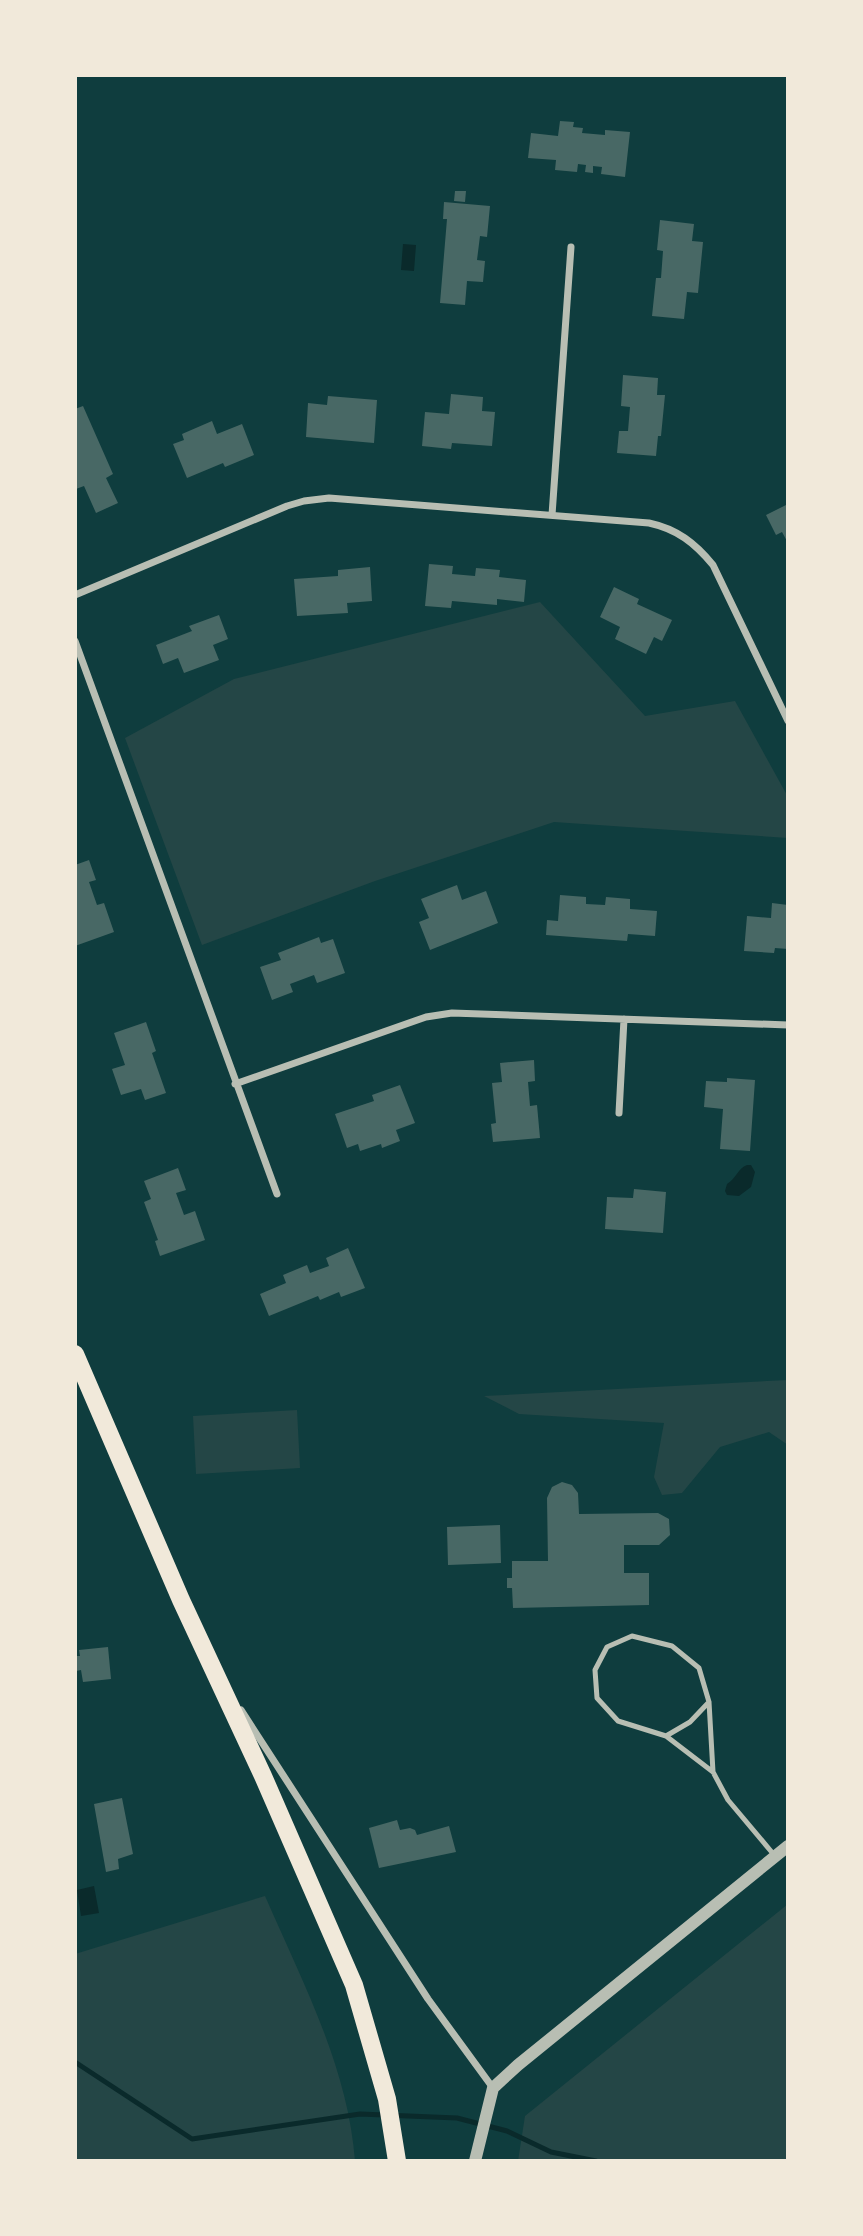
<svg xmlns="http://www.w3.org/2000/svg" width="863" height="2236" viewBox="0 0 863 2236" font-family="Jost,sans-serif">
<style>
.green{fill:#244646}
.water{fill:#0a2a2b}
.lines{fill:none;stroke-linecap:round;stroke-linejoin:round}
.stream{stroke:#0a2a2b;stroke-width:5}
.building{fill:#486865}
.service{stroke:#b8beb3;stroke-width:5}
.minor{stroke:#b8beb3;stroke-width:7}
.tertiary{stroke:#b8beb3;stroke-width:12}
.trunk{stroke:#f1e9da;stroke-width:18}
</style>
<rect width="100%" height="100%" fill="#0f3d3e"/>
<!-- green -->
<path class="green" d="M540,602l105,114 90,-15 53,96v41l-234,-16 -179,59 -173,64 -77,-207 109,-59z
M788,1380v65l-19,-13 -49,15 -38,46 -20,2 -8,-18 10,-54 -145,-9 -35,-18z
M297,1410l3,58 -104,6 -3,-58z
M265,1896c37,85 83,171 90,265h-280v-207z
M788,1904v257h-270l7,-45z"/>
<!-- water -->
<path class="water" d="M403,244l13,1 -2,26 -13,-1z
M747,1165h4l4,7 -4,15 -12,9 -12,-1 -2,-4 2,-7c9,-5 11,-16 20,-19z
M94,1886l5,27 -18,3 -4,-26z"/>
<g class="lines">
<!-- stream -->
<path class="stream" d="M75,2062l117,77 168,-25 97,4 50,13 44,21 45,9"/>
</g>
<!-- building -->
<path class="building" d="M560,121l14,1 -1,5 10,1 -1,5 23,2v-5l25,2 -5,45 -24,-3 1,-7 -9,-1v7l-8,-1 1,-7 -8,-1 -1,8 -22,-2 1,-10 -28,-2 3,-25 27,3z
M455,191h11l-1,11 -11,-1z
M444,202l46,4 -3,31 -7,-1 -3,24 8,1 -2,21 -16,-1 -2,24 -25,-2 7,-84h-4z
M660,220l34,4 -2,17 11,1 -5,51 -11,-1 -3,27 -32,-3 4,-38h5l2,-27 -6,-1z
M623,375l35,3 -1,17h8l-4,41h-3l-2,20 -39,-3 2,-22h9l2,-24 -9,-1z
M451,394l32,3 -1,14 13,1 -3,34 -40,-3 -1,6 -29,-3 3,-34 24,2z
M328,396l49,4 -3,43 -68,-6 2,-34 19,2z
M83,406l30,68 -7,4 12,25 -22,10 -12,-27 -8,3 -1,-2v-78z
M212,421l5,13 25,-10 12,31 -29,12 -2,-4 -36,15 -14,-34 11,-4 -2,-6z
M788,504v39l-6,-11 -6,3 -10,-20z
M429,564l24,2 -1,8 23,2 1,-8 24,2 -1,7 27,3 -2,22 -27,-3v6l-45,-4 -1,7 -26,-2z
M370,567l2,34 -25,2 1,10 -51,3 -3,-37 44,-3v-6z
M614,587l25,12 -2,5 35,16 -10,21 -8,-4 -8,17 -31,-15 5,-12 -20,-10z
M219,615l9,24 -15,6 6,15 -35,13 -6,-15 -15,6 -7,-19 36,-14 -3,-5z
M89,860l7,20 -7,2 8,23 7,-2 10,29 -39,14v-81z
M457,885l5,15 24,-9 12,32 -68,27 -11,-28 10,-4 -8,-19z
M560,895l26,2v7l19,1 1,-8 24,2v10l27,2 -2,25 -27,-2 -1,7 -81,-6 1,-15 11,1z
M772,903l16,2v44l-13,-1 -1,5 -30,-2 3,-35 24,2z
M319,937l2,6 12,-4 12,34 -28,10 -3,-8 -24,9 3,8 -21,8 -12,-33 21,-7 -3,-7z
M146,1022l10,29 -4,2 14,40 -21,7 -4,-11 -20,6 -9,-26 13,-4 -11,-32z
M534,1060l1,21 -7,1 2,24 7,-1 3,33 -47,4 -2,-18 5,-1 -4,-40 10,-1 -2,-19z
M727,1078l28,2 -5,71 -30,-2 3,-40 -19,-2 2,-26 21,1z
M400,1085l15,38 -19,7 4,11 -18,7 -1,-4 -21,7 -2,-7 -11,4 -12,-34 39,-13 -2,-6z
M178,1168l8,22 -10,3 8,22 11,-4 10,29 -45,16 -5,-15 3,-1 -14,-38 7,-3 -7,-18z
M634,1189l32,3 -3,41 -58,-4 2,-32 26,1z
M348,1248l17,40 -24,9 -2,-5 -19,8 -2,-4 -49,20 -9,-22 26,-11 -3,-8 24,-10 3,8 19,-7 -3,-8z
M562,1482l10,3 6,8 1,21 79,-1 11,6 1,16 -11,10h-35v28h25v32l-136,3 -1,-20h-5v-10h5v-17h36l-1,-63 5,-11z
M500,1525l1,38 -53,2 -1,-38z
M108,1647l3,32 -28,3 -2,-12 -5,1 -1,-15h5l-1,-6z
M122,1798l11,56 -15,5 1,10 -13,3 -12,-68z
M397,1820l3,10 10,-2 5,2 2,5 32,-9 7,26 -77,16 -10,-40z"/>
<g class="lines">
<!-- service -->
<path class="service" d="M666,1736l24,-14 19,-20
M713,1772l-4,-70 -10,-34 -27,-22 -40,-10 -25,11 -12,23 2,28 21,23 48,15 47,36 15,28 47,56"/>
<!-- minor -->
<path class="minor" d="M552,515l19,-268
M75,595l212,-89 17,-5 25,-3 320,25c28,6 46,20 64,42l75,156
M75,641l202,553
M235,1084l191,-67 26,-4 336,12
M619,1113l5,-94
M241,1710l187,289 65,89"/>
<!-- tertiary -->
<path class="tertiary" d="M475,2161l18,-73 25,-23 270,-219"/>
<!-- trunk -->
<path class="trunk" d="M75,1354l106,246 82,176 91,209 33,114 10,62"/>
</g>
<!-- border -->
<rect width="863" height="2236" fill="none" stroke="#f1e9da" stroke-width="154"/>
</svg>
